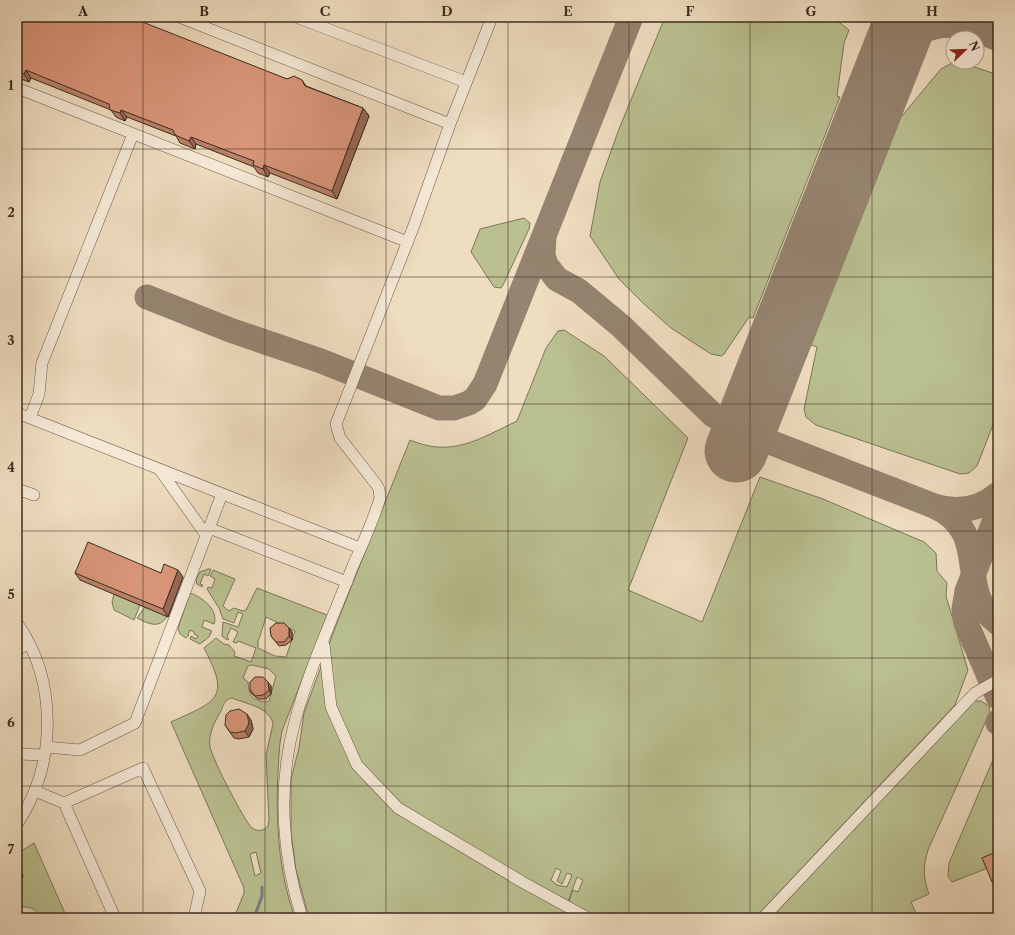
<svg xmlns="http://www.w3.org/2000/svg" width="1015" height="935" viewBox="0 0 1015 935" font-family="'Libre Caslon Text',serif">
<style>
.green{fill:#bac091;stroke:#7b7659;fill-rule:evenodd}
.lines{fill:none;stroke-linecap:round;stroke-linejoin:round}
.stream{stroke:#78807f;stroke-width:3}
.taxiway{stroke:#968470;stroke-width:25}
.runway{stroke:#968470;stroke-width:63}
.minor-casing{stroke:#695849;stroke-width:12}
.minor{stroke:#f5e9d6;stroke-width:11}
.wall{fill:#bb8068;stroke:#3c2c21}
.shaded-wall{fill:#986855;stroke:#3c2c21}
.building{fill:#d99579;stroke:#3c2c21}
.grid{fill:none;stroke:#3c2c21;stroke-width:1;stroke-opacity:0.55}
.neatline{fill:none;stroke:#3c2c21;stroke-width:1.5}
.grid-label{font-size:13px;text-anchor:middle;font-weight:bold;fill:#3c2c21}
</style>
<rect width="100%" height="100%" fill="#efddc0"/>
<filter id="stains"><feTurbulence type="fractalNoise" baseFrequency=".005" numOctaves="4"/><feColorMatrix values="0 0 0 0 .2 0 0 0 0 .09 0 0 0 0 .02 0 0 0 .5 -.17"/></filter>
<radialGradient id="worn" r=".72"><stop offset=".6" stop-color="#630" stop-opacity="0"/><stop offset="1" stop-color="#630" stop-opacity=".3"/></radialGradient>
<!-- green -->
<path class="green" d="M665,17h167l17,13 -5,13 -7,53 3,1 -87,221 -4,-1 -25,37 -3,2 -10,-2 -40,-26 -28,-25 -24,-24 -29,-43 10,-54 19,-53z
M960,62l38,13v337l-21,54 -8,7 -9,1 -144,-49 -10,-8 -2,-8 13,-62 -6,-2 88,-223 2,-5 40,-48 9,-5z
M524,218l6,5 -1,6 -26,56 -2,3 -7,-1 -23,-35 9,-23z
M564,330l40,26 84,82 -60,152 74,32 58,-145 63,22 101,43 12,11 1,18 10,12 -1,13 22,74 -13,35 -200,213h-192l10,-28 5,2 5,-12 -6,-3 -15,41h-206l-7,-2 -1,2h-39l-13,-48 -5,-37v-54l8,-31 5,-35 34,-93 72,-180c42,18 69,-1 107,-19l29,-73 12,-17zM556,868l5,3 -4,10 5,3 5,-11 5,2 -5,12 -10,-2 -6,-5z
M208,569h3l-3,7 -4,-2 -4,10 3,1 -1,2 -5,-3 -1,-5 4,-7z
M213,570l22,9 -12,27 6,5 5,-3 9,3 3,-1 11,-22 70,27 -45,116 -2,12c-5,57 -5,120 15,175h-61l10,-25v-5l-73,-166c46,-21 60,-23 33,-74l12,-10 8,6 5,1 6,7 -1,4 17,6 5,-14 -18,-7 -1,2 -4,-1 5,-10 -7,-4 -4,9 2,2 -2,1 -5,-4 1,-14 15,5 5,-13 -5,-2 -4,11 -11,-4 -4,-11 -12,-19 1,-2 4,1 3,-9 -5,-3zM266,617l29,14 -9,26 -11,-1 -17,-8v-6zM252,665l17,4 7,7 -7,25 -3,1c-16,-3 -16,-5 -18,-20l-5,-4 5,-12zM232,698c14,6 38,9 41,26l-7,31 3,65 -1,6c-4,5 -10,6 -16,2 -7,-6 -41,-71 -42,-82 -2,-12 5,-25 11,-35 2,-6 4,-12 11,-13zM256,852l5,21 -6,3 -5,-22z
M190,593c12,4 29,17 24,31l-10,-4 -2,7 10,4 -3,6 -9,7 -10,-5 1,-3 5,3 2,-3 -4,-2v-2l-4,-2 -2,5h1l-3,3 -6,-4 -2,-6z
M114,594l26,11 -6,15 -20,-10 -2,-8z
M145,607l22,9c-7,14 -20,7 -30,2z
M975,701h6l8,5 1,6 -62,138c-5,16 -5,28 1,44l-18,8 7,16h-147z
M998,748v111l-10,9 -36,14 -4,-6 1,-13z
M34,843l33,75h-26c-5,-10 -13,-13 -24,-10v-28l6,-3 -6,-13v-10z"/>
<g class="lines">
<!-- stream -->
<path class="stream" d="M254,918l8,-22v-9"/>
<!-- taxiway -->
<path class="taxiway" d="M956,22l42,17
M887,60l8,-25 -1,-18
M861,142c7,-18 14,-37 21,-55 4,-11 8,-24 14,-34 17,-26 48,-32 76,-25
M544,236l-1,19 3,10 11,14 22,12 42,35 92,89 31,17 190,74c60,27 19,83 64,117
M147,297l83,33 91,31 118,47h15l15,-5 6,-4 10,-15 146,-367
M934,506c23,7 45,4 64,-12
M998,512l-31,79 -3,18 2,14 32,74
M998,723v-1"/>
<!-- runway -->
<path class="runway" d="M736,451l171,-434"/>
<!-- minor casing -->
<g class="minor-casing">
<path id="minor" d="M179,17l271,107
M296,17l170,65
M17,88l391,154
M17,413l343,135
M30,418l9,-24 3,-31 91,-229
M160,470l46,65
M17,489l17,6
M209,528l138,54
M17,623c41,58 40,143 0,201
M324,645l7,62 26,58 41,43 126,75 64,35
M17,650l11,-7
M46,747l34,3 55,-27 87,-229
M17,752l1,2 26,1
M35,791l29,12 51,115
M64,803l79,-35 57,123 -6,27
M302,918c-20,-63 -25,-132 -7,-197 14,-52 38,-103 57,-153 10,-23 21,-46 28,-70l-1,-9 -3,-5 -36,-46 -4,-14 77,-196 37,-104 42,-107
M763,918l212,-225 23,-13"/>
</g>
<!-- minor -->
<use href="#minor" class="minor"/>
</g>
<!-- wall -->
<path class="wall" d="M17,17l270,62 15,1 4,6 57,22 6,8 -32,83 -67,-26 -2,4 -10,-4 -4,-6 -58,-23 -1,5 -15,-6 -4,-7 -49,-19 -2,4 -9,-4 -5,-7 -80,-32 -2,4 -8,-3 -4,-6z
M75,573h86l22,4 -15,40 -88,-37z
M289,628l3,4v8l-6,5 -7,1 -8,-10z
M271,686v8l-5,5h-8l-6,-5 -2,-4z
M251,720l2,9 -4,8 -10,2 -5,-1 -9,-13z
M17,863l6,14 -6,2z"/>
<!-- shaded-wall -->
<path class="shaded-wall" d="M26,70l5,8 -2,4 -5,-8z
M363,108l6,8 -32,83 -5,-8z
M121,110l6,7 -2,4 -5,-8z
M191,137l5,7 -1,5 -6,-8z
M264,165l6,8 -2,4 -5,-8z
M178,570l5,7 -15,40 -5,-8z
M289,628l3,4v8l-3,-4z
M268,682l3,4v8l-2,-4z
M247,714l4,6 2,9 -4,8 -4,-6z
M17,863l6,14 -3,-4 -3,-7z"/>
<!-- building -->
<path class="building" d="M17,17h113l157,62 7,-3 8,4 3,6 58,22 -31,83 -68,-26 -1,4 -10,-4 1,-4 -63,-24 -2,4 -14,-6 -2,-5 -52,-20 -1,3 -10,-3 -1,-6 -83,-34 -2,4 -7,-2z
M88,542l73,31 3,-9 14,6 -15,39 -88,-36z
M276,623h8l5,5v8l-5,6h-8l-5,-6 -1,-8z
M255,677h8l5,5 1,8 -6,5 -8,1 -5,-6v-8z
M239,709l8,5 2,9 -4,8 -10,2 -5,-1 -5,-7 1,-10 4,-4z
M998,851v45l-16,-38z
M17,866l3,7 -3,1z"/>
<!-- grid -->
<path class="grid" d="M143,17v901M265,17v901M386,17v901M508,17v901M629,17v901M750,17v901M872,17v901M17,149h981M17,277h981M17,404h981M17,531h981M17,658h981M17,786h981"/>
<!-- margin -->
<rect width="1015" height="935" fill="none" stroke="#efddc0" stroke-width="44"/>
<!-- north arrow -->
<g transform="translate(965 50) rotate(67)"><circle r="19" fill="#f5e9d6" stroke="#ab9d8e"/>
<path d="M0-3L7 15L0 10L-7 15Z" fill="#8f2418"/>
<text y="-6" font-size="11" font-weight="bold" text-anchor="middle" fill="#3c2c21">N</text>
</g>
<rect x="22" y="22" width="971" height="891" class="neatline"/>
<g class="grid-label">
<text x="83" y="16">A</text>
<text x="204" y="16">B</text>
<text x="325" y="16">C</text>
<text x="447" y="16">D</text>
<text x="568" y="16">E</text>
<text x="690" y="16">F</text>
<text x="811" y="16">G</text>
<text x="932" y="16">H</text>
<text x="11" y="90">1</text>
<text x="11" y="217">2</text>
<text x="11" y="345">3</text>
<text x="11" y="472">4</text>
<text x="11" y="599">5</text>
<text x="11" y="727">6</text>
<text x="11" y="854">7</text>
</g>
<rect width="100%" height="100%" filter="url(#stains)"/>
<rect width="100%" height="100%" fill="url(#worn)"/>
</svg>
